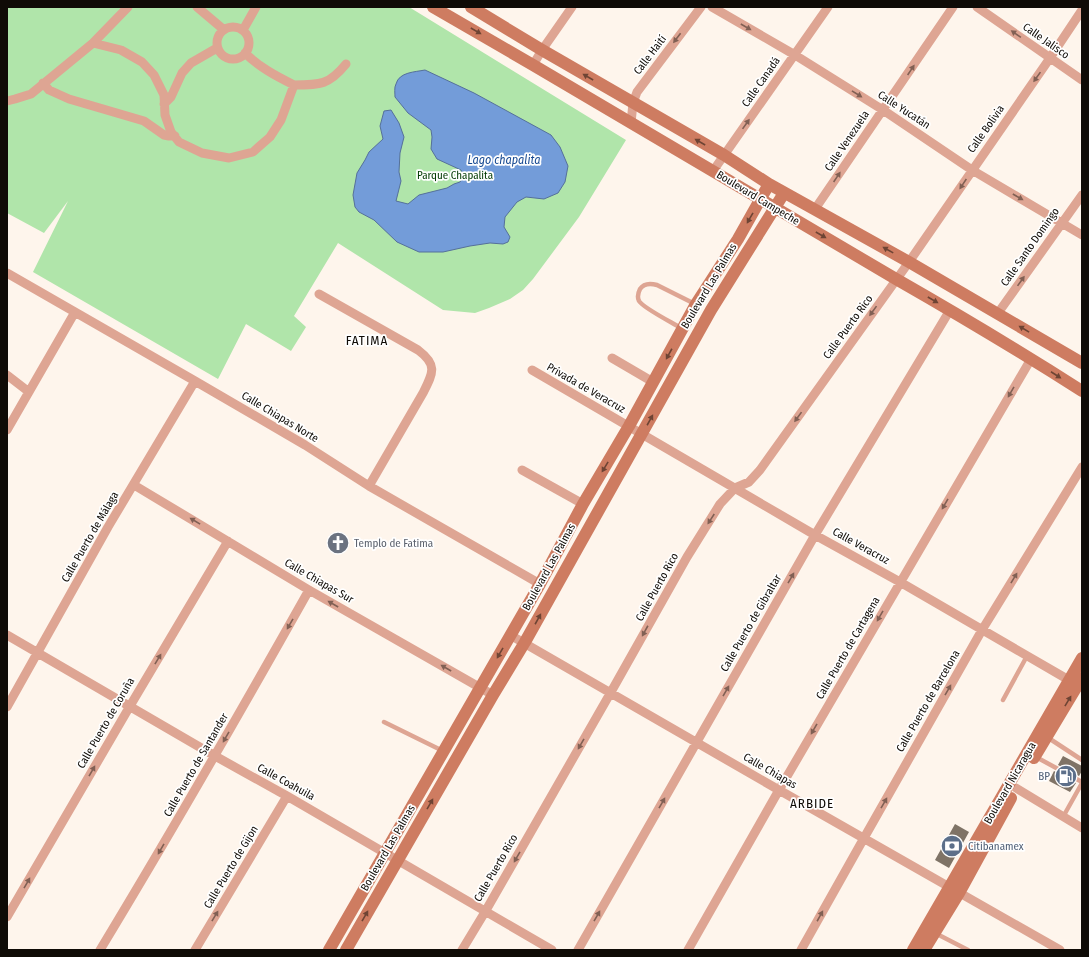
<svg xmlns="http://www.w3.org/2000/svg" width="1089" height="957" viewBox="0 0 1089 957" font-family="'Fira Sans Condensed',sans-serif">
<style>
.green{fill:#b0e5aa}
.water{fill:#739cd9;stroke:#55709a}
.building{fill:#7f7366}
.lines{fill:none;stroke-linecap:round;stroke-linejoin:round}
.lane{stroke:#dea593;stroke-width:4.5}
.street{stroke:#dea593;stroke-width:9}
.secondary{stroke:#ce7c61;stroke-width:12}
.oneway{fill:#816054}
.oneway2{fill:#6e4434}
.labels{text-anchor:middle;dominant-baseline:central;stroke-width:3.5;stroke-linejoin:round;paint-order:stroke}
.street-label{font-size:11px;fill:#0f0b06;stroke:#fff}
.park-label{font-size:11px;fill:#003900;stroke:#fff}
.worship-label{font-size:11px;fill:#5b616d;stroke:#fff;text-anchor:start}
.service-label{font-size:11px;fill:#4e5e75;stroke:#fff;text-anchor:end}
.water-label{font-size:12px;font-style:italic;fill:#154891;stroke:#fff}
.quarter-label{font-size:13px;letter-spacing:1px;fill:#0f0b06;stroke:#fff}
</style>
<rect width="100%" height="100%" fill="#fef5ec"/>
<!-- green -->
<path class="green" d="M7,7h402l217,133 -47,77 -46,62 -10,11 -13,9 -21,9 -14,5 -32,-3 -105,-67 -44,73 12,11 -15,24 -45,-27 -28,55 -185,-107 35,-71 -24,32 -37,-20z"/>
<!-- water -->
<path class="water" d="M425,70l49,23 77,42 9,12 8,19 -3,16 -7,11 -14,6 -18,-2 -9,5 -12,15 -1,10 6,10 -2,5 -5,2 -13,-1 -20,3 -27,6h-24l-22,-10 -23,-22 -15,-8 -4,-5 -2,-12 4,-22 8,-13 4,-8 14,-13 -3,-13 4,-15 7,-1 8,13 5,14 -4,16 -1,19 2,9 -5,20 12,3 11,-9 28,-7 7,-4 6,-2 4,-6 -3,-6 -24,-11 -6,-10 1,-12 -1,-7 -23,-17 -13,-16c0,-3 -1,-10 1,-13 3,-12 19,-12 29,-14z"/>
<!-- building -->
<path class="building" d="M1063,756l19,10v5l-3,5 -21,-11z
M1054,771l22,12 -6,9 -21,-11z
M955,824l14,8 -20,36 -14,-8z"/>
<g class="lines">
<!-- lane -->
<path class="lane" d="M681,328c-8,-5 -38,-20 -42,-27 -2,-4 -1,-8 1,-12 4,-6 10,-6 17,-4l38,19
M1003,700l24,-44
M384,722l59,29
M1047,737l35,23
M1036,757l46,25
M1063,817l19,-34
M935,933l33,17"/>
<!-- street -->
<path class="street" d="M197,7l26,22
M712,7l83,48 88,55 89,60 110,65
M977,7l105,73
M217 43a16 16 0 1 1 32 0a16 16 0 1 1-32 0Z
M243,30l13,-23
M93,43l28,7 21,12 12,13 10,20 1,20 6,17 8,10 23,11 27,5 24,-6 17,-15 11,-17 13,-35c26,0 35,0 52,-21
M245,53c14,14 31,23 49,32
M533,65l9,-15 30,-43
M43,83l6,7 20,9 75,22 20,14 5,1h6
M7,101l8,-2 16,-5 62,-51 35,-36
M164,104l7,-7 11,-24 9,-10 26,-15
M631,123l2,-20 4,-11 64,-85
M713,171l115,-164
M815,209l138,-202
M7,273l188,108 110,64 64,41 171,98
M319,294l99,56c20,15 15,23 5,43l-54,93
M998,313l84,-118
M612,358l41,24
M532,370l283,165 85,47 174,101
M7,375l22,17
M7,430l68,-118
M522,470l61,34
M134,485l175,105 184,105
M7,635l208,121 72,40 265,154
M510,635l269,155 281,160
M7,707l101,-180 87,-146
M1016,788l66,40
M7,917l123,-211 98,-165
M100,950c72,-119 141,-239 209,-360
M195,950l92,-154
M462,950l23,-38 126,-220 76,-135 33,-53 15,-16 14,-6 11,-12 149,-208 141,-204 32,-48
M578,950l237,-415 135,-225
M688,950l91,-160 252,-431
M801,950l63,-112 118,-208 100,-163"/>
<!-- secondary -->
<path class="secondary" d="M433,7l100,58 363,214c63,36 125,73 186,112
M471,7l71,43 182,105 45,29 140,78 173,101
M1034,758l48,-80
M329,950l211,-366 43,-80 46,-78 67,-122 42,-65 31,-55
M346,950l147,-255 32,-53 186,-332 73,-117
M913,950l169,-292
M924,950l35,-57 52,-95"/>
</g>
<!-- one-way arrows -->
<defs><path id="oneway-solid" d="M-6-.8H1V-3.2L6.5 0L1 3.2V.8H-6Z"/></defs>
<g class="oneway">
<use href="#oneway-solid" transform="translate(746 27) rotate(30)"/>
<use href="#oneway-solid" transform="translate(1016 34) rotate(-145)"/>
<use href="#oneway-solid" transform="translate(677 38) rotate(127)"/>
<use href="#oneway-solid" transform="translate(911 70) rotate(-56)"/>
<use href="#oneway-solid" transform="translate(1037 77) rotate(125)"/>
<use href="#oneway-solid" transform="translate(857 94) rotate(32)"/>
<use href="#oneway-solid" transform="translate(746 124) rotate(-55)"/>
<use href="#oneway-solid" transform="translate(837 177) rotate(-56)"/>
<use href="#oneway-solid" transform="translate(963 184) rotate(124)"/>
<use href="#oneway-solid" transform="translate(1018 197) rotate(30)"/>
<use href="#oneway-solid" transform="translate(1021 281) rotate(-55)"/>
<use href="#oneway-solid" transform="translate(873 311) rotate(126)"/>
<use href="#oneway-solid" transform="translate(1011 392) rotate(120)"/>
<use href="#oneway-solid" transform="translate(798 417) rotate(126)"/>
<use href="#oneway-solid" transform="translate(945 504) rotate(120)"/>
<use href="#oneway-solid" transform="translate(711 519) rotate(123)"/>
<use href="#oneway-solid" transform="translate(195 521) rotate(-149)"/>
<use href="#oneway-solid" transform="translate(791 578) rotate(-60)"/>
<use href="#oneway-solid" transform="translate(1014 578) rotate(-59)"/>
<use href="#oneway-solid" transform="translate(333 604) rotate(-150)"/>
<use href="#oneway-solid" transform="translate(880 616) rotate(120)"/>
<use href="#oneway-solid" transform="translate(290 624) rotate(120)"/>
<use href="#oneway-solid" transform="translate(645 631) rotate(119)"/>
<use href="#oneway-solid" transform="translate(158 659) rotate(-59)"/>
<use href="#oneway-solid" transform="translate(446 668) rotate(-150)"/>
<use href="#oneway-solid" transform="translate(948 690) rotate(-60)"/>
<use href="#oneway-solid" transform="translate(726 691) rotate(-60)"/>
<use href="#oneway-solid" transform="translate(814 729) rotate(120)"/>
<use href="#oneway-solid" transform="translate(226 737) rotate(120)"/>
<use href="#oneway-solid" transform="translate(581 744) rotate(120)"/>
<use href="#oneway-solid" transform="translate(92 771) rotate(-60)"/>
<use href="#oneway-solid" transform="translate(662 803) rotate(-60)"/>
<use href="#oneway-solid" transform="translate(884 803) rotate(-60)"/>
<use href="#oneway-solid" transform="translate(161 849) rotate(120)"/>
<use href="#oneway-solid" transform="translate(517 857) rotate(120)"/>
<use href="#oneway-solid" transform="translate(27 883) rotate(-60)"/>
<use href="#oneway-solid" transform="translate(215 916) rotate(-59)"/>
<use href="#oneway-solid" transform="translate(597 916) rotate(-60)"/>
<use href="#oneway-solid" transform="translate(820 916) rotate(-61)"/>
</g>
<g class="oneway2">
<use href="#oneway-solid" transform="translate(476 31) rotate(30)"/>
<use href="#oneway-solid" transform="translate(588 77) rotate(-150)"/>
<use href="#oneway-solid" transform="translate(700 142) rotate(-150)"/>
<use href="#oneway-solid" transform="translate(750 218) rotate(120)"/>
<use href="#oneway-solid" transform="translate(821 235) rotate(30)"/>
<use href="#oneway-solid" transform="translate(888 250) rotate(-151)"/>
<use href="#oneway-solid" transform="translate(933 300) rotate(30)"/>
<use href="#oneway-solid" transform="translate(1024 329) rotate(-149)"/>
<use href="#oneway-solid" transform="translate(669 354) rotate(119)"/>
<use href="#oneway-solid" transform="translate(1056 375) rotate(33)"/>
<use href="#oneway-solid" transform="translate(650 420) rotate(-61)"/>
<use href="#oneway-solid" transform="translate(605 467) rotate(121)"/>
<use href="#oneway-solid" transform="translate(538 619) rotate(-61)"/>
<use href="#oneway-solid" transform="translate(500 653) rotate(120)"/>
<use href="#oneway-solid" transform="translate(1068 701) rotate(-59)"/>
<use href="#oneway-solid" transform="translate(430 804) rotate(-60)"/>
<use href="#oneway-solid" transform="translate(365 916) rotate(-60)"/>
</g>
<!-- icons -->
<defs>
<g id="church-disc" transform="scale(1.15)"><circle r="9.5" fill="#6b7280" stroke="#fff"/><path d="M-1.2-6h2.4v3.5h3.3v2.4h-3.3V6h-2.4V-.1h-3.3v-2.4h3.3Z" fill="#fff"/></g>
<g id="fuel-disc" transform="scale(1.15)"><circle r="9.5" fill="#5c6f8a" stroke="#fff"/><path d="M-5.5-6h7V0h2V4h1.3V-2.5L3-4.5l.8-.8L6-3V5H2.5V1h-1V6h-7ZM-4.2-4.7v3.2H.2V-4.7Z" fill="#fff"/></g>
<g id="bank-disc" transform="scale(1.15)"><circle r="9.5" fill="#5c6f8a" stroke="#fff"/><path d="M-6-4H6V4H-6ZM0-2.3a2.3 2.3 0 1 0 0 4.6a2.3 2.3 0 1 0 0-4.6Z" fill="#fff"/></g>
</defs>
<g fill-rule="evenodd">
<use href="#church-disc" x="338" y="543"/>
<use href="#fuel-disc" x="1066" y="776"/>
<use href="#bank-disc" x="952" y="846"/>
</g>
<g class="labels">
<!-- street labels -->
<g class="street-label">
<text transform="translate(1046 41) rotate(35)">Calle Jalisco</text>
<text transform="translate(650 55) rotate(-53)">Calle Haití</text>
<text transform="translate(761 82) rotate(-55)">Calle Canadá</text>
<text transform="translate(904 110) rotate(33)">Calle Yucatán</text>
<text transform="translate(986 129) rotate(-55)">Calle Bolivia</text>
<text transform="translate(847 141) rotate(-56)">Calle Venezuela</text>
<text transform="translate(758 198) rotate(31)">Boulevard Campeche</text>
<text transform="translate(1030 247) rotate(-55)">Calle Santo Domingo</text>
<text transform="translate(709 286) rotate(-59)">Boulevard Las Palmas</text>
<text transform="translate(848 327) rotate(-54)">Calle Puerto Rico</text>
<text transform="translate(586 388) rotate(30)">Privada de Veracruz</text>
<text transform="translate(280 417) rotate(31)">Calle Chiapas Norte</text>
<text transform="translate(90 537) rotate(-60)">Calle Puerto de Málaga</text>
<text transform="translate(861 546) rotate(29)">Calle Veracruz</text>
<text transform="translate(549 567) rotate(-61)">Boulevard Las Palmas</text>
<text transform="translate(319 581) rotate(30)">Calle Chiapas Sur</text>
<text transform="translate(657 587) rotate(-61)">Calle Puerto Rico</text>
<text transform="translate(751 623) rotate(-60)">Calle Puerto de Gibraltar</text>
<text transform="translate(848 648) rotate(-60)">Calle Puerto de Cartagena</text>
<text transform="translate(928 701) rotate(-60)">Calle Puerto de Barcelona</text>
<text transform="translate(106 723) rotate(-60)">Calle Puerto de Coruña</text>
<text transform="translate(196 765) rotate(-60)">Calle Puerto de Santander</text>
<text transform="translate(770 771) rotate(30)">Calle Chiapas</text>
<text transform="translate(286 782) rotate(29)">Calle Coahuila</text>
<text transform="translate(1010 783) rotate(-60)">Boulevard Nicaragua</text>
<text transform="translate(388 848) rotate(-60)">Boulevard Las Palmas</text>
<text transform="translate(231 867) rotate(-59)">Calle Puerto de Gijon</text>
<text transform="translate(496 868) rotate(-60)">Calle Puerto Rico</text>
</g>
<!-- park labels -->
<g class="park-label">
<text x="455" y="175">Parque Chapalita</text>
</g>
<!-- worship labels -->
<g class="worship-label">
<text x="354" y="543">Templo de Fatima</text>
</g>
<!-- service labels -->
<g class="service-label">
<text x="1050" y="776">BP</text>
<text x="968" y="846" text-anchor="start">Citibanamex</text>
</g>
<!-- water labels -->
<g class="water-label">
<text x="504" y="160">Lago chapalita</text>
</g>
<!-- quarter labels -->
<g class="quarter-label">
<text x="367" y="340">FATIMA</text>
<text x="812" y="803">ARBIDE</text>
</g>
</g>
<!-- border -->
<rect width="1089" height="957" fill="none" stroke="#0f0b06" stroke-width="16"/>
</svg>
